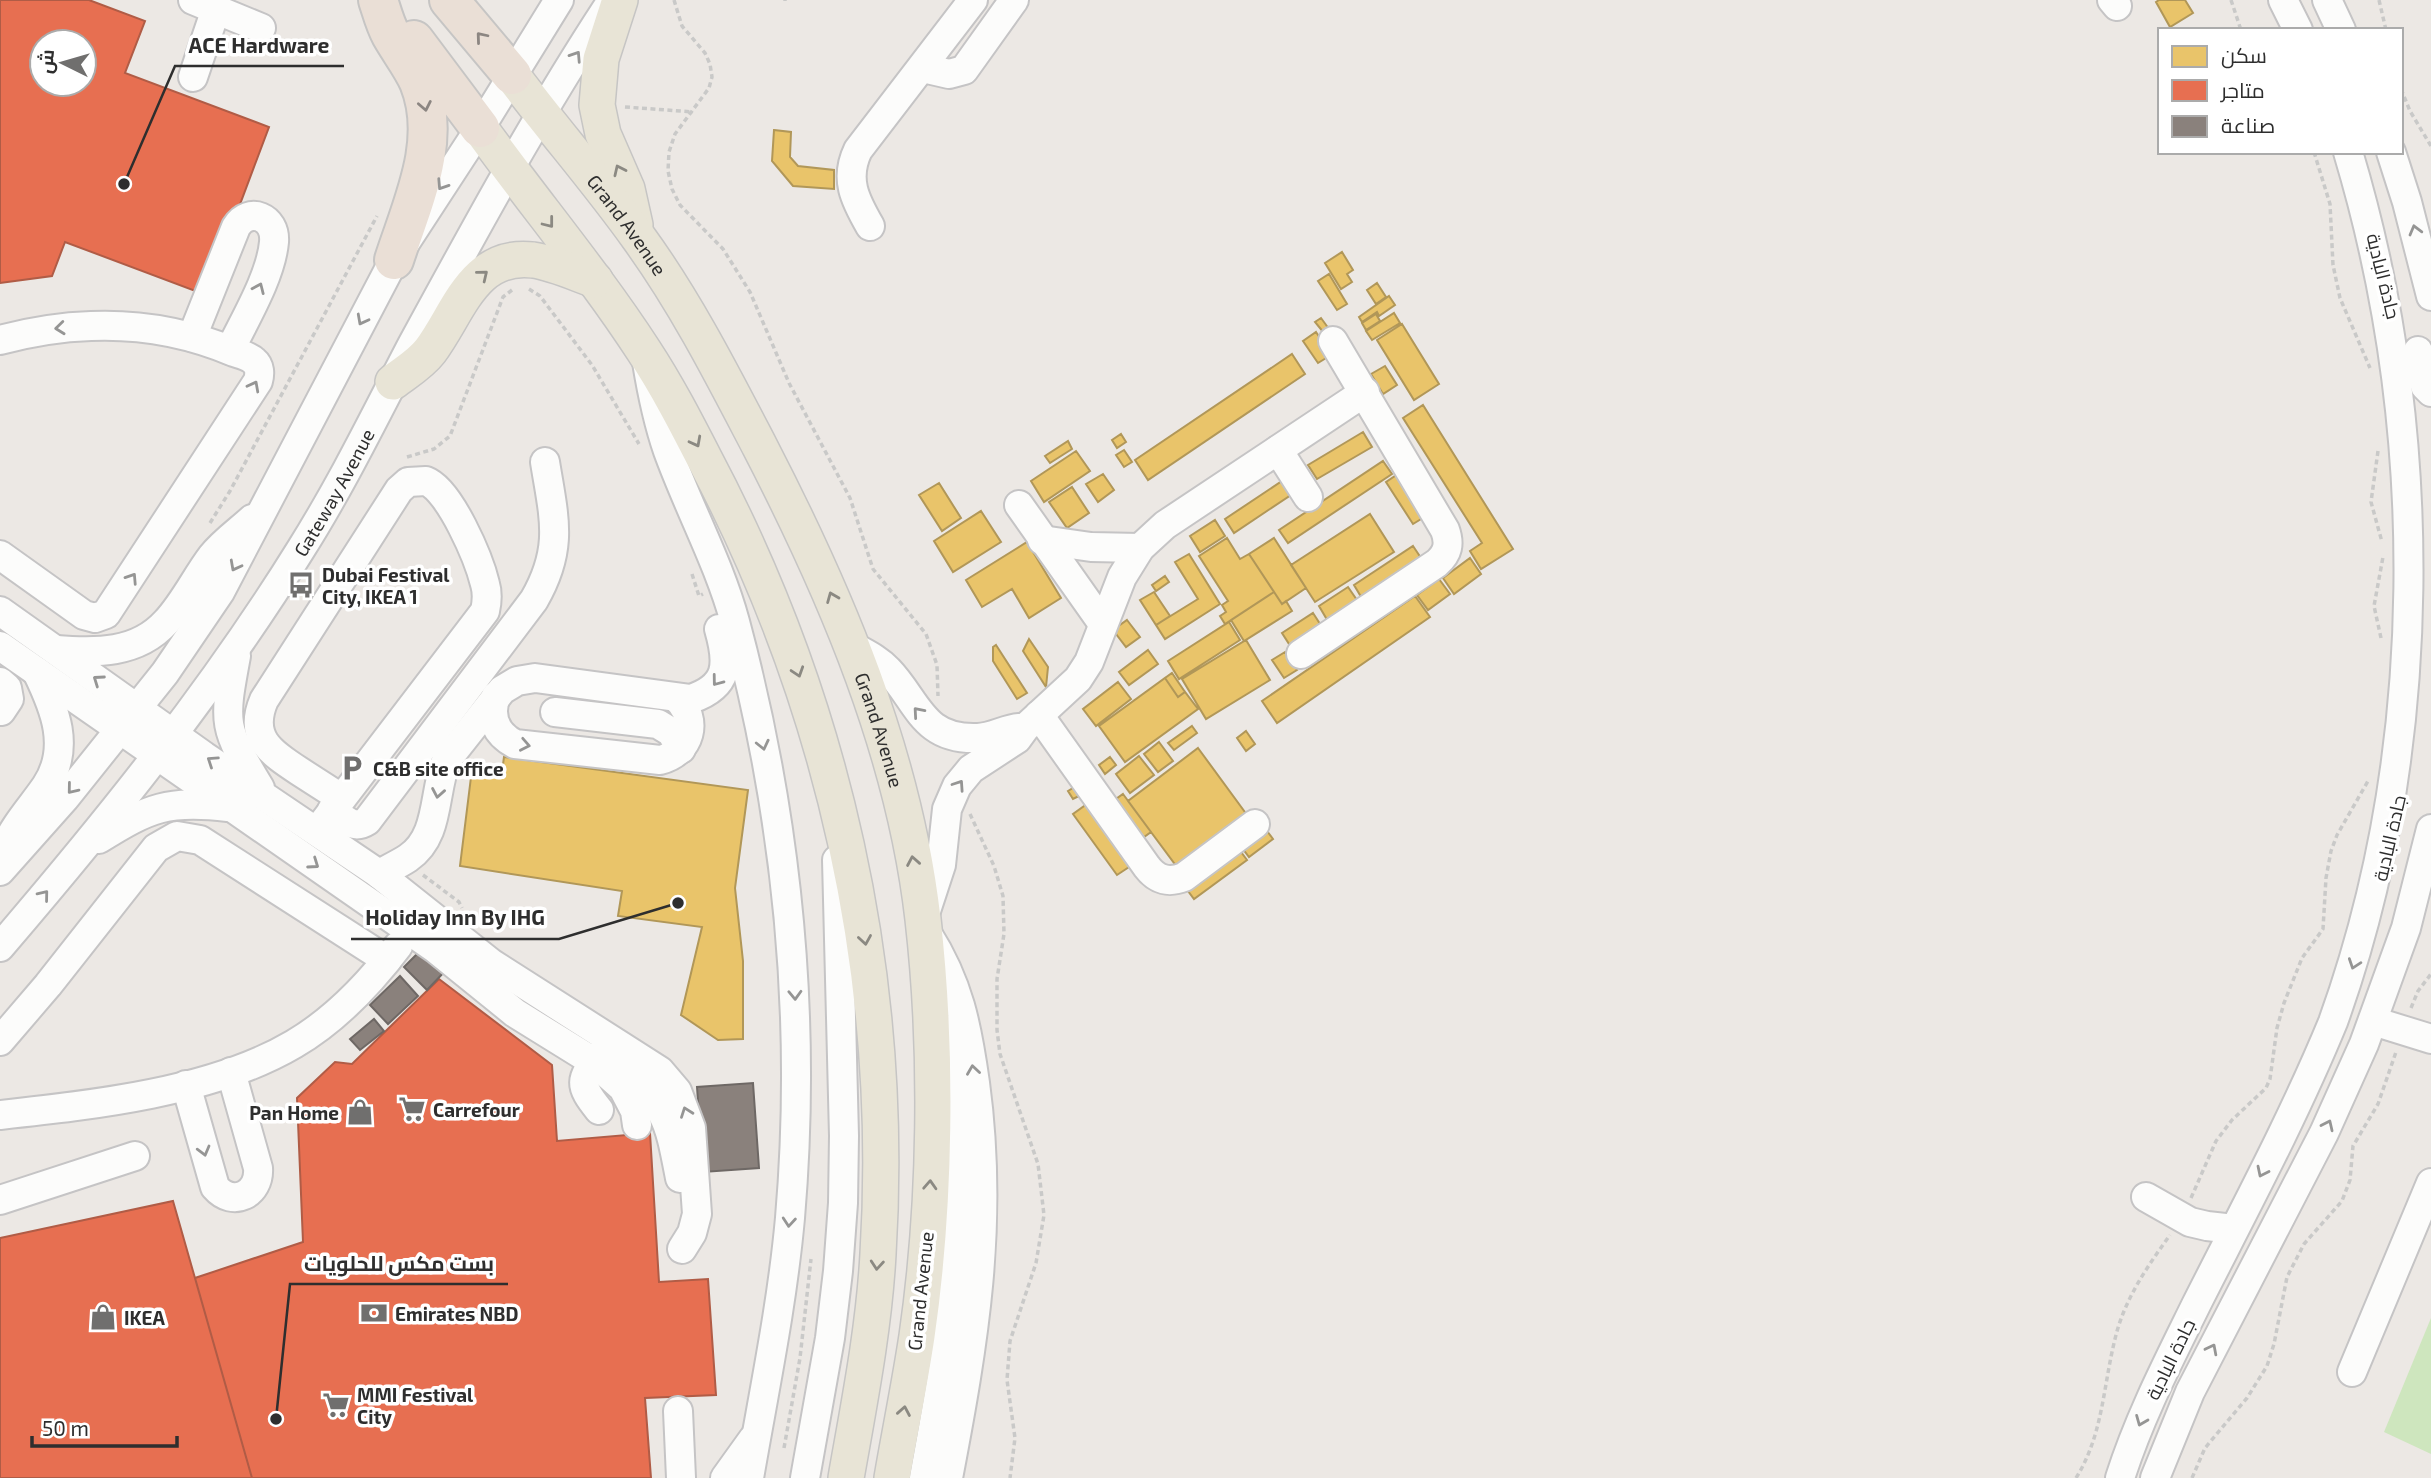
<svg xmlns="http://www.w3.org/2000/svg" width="2431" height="1478" viewBox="0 0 2431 1478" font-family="'Exo 2',Cairo,sans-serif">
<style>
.green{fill:#cee6be}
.homes{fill:#e9c46a;stroke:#b19758;stroke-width:2}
.shops{fill:#e76f51;stroke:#b05c46;stroke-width:2;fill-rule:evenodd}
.industry{fill:#8a817c;stroke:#6e6865;stroke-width:2}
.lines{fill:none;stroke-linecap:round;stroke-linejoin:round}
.minor-casing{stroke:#c5c4c5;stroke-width:32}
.major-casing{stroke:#c6c5c4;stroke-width:38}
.highway-casing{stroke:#c6c5c4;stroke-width:42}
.path{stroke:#c9c9c8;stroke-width:3.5;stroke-dasharray:5 3.5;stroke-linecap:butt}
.minor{stroke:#fcfcfb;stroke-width:28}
.major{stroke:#e8e4d6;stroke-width:35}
.highway{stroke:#eadfd6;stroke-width:38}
.oneway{stroke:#8c8682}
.oneway2{stroke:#959594}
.oneway3{stroke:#8b8982}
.labels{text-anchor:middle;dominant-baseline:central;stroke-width:7;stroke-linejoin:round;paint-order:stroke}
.street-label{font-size:19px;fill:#2e2e2e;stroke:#fff}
.poi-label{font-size:19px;font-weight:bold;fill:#2e2e2e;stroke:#fff;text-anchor:start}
.leader{fill:none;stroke:#2e2e2e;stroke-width:2.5}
.callout-dot{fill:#2e2e2e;stroke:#fff;stroke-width:2.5}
.callout-label{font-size:21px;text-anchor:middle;font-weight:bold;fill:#2e2e2e;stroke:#fff;stroke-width:7;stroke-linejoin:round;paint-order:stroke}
</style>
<rect width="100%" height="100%" fill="#ece8e4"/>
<!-- green -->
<path class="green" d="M2431,1318v136l-47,-22z"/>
<!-- homes -->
<path class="homes" d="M2159,0h26l8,13 -23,14 -14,-25z
M774,130l17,2 -1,25 8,9 36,4v19l-41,-3 -21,-25z
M1342,252l11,18 -6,4 5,8 -11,7 -16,-26z
M1329,274l18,30 -10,6 -19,-29z
M1377,283l9,14 -10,7 -9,-14z
M1389,296l6,9 -16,11 -2,-4 -15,10 -3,-5z
M1394,313l6,10 -28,17 -6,-9z
M1376,314l4,7 -14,9 -4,-7z
M1321,318l8,11 -5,4 -9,-11z
M1402,324l37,60 -25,16 -37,-60z
M1316,332l15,23 -13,8 -15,-22z
M1292,354l13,20 -157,106 -13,-20z
M1385,366l12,19 -14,9 -12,-20z
M1423,405l90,144 -32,20 -11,-18 12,-8 -79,-125z
M1363,432l9,15 -55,32 -9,-14z
M1121,434l5,8 -9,6 -5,-8z
M1068,441l4,8 -22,14 -5,-7z
M1124,450l8,12 -8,5 -8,-12z
M1076,451l14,20 -46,31 -13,-21z
M1383,461l9,13 -104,69 -9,-13z
M1103,474l11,16 -16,12 -12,-18z
M1398,474l28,42 -13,8 -27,-42z
M1285,479l9,14 -60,40 -9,-14z
M939,483l22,35 -19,13 -23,-36z
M1072,487l17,26 -22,15 -18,-26z
M981,511l20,31 -48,30 -19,-31z
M1370,514l24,38 -79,50 -24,-37z
M1215,520l10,16 -25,16 -10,-16z
M1227,538l13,21 9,-5 25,38 -49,32 -5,-8 6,-4 -4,-7 6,-4 -29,-45z
M1274,538l32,50 -24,16 -33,-50z
M1027,542l34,56 -32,20 -17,-29 -30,18 -16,-27z
M1413,546l10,15 -60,39 -9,-15z
M1189,554l31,50 -55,35 -9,-14 42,-26 -23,-37z
M1470,558l11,16 -27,20 -11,-16z
M1165,576l4,6 -13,9 -4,-6z
M1439,579l11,15 -22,16 -11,-15z
M1348,587l11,16 -30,20 -10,-17z
M1154,592l16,24 -14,9 -16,-25z
M1274,592l8,12 4,-3 6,10 -48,30 -13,-21z
M1415,596l15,21 -153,106 -15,-22z
M1313,613l9,14 -31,20 -9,-14z
M1127,620l13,17 -14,10 -13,-17z
M1229,622l11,18 -61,39 -11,-18z
M1029,639l19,28 -2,20 -23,-36z
M1246,640l24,40 -64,39 -24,-40z
M996,645l31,48 -10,6 -24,-38v-14z
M1148,650l10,14 -29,21 -10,-13z
M1285,652l12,18 -13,8 -12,-18z
M1172,673l13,19 -7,5 -13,-19z
M1165,678l13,19 7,-5 13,17 -73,53 -26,-36z
M1118,682l13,17 -35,27 -13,-17z
M1192,726l5,7 -23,17 -6,-7z
M1246,731l9,13 -9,7 -9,-13z
M1159,742l14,19 -15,11 -14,-18z
M1198,748l52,71 -70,52 -52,-70z
M1139,756l15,19 -24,18 -14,-19z
M504,757l244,33 -13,98 8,73v78l-25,1 -37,-25 21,-88 -84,-11 4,-25 -162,-25 12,-97 30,3z
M1110,757l6,8 -11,9 -6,-9z
M1078,785l5,9 -10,5 -5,-8z
M1123,794l28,38 -14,10 -28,-38z
M1087,804l45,61 -15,10 -44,-61z
M1264,827l9,12 -24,18 -9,-12z
M1238,848l9,12 -53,39 -9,-12z"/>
<!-- shops -->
<path class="shops" d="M0,0h89l56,21 -20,52 144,54 -63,168 -141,-53 -13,34 -52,7zM42,42h42v42h-42z
M439,979l113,86 5,76 93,-8 9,149 49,-3 8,116 -71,3 6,80h-399l-57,-200 108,-36 -6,-144 38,-36 17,2z
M173,1201l79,277h-252v-240z"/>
<!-- industry -->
<path class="industry" d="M426,945l22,23 -21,22 -23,-23z
M400,976l18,20 -30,28 -18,-19z
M374,1019l10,12 -24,19 -10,-11z
M753,1083l6,85 -56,4 -6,-85z"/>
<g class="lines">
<!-- minor casing -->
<g class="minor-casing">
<g id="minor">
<path d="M193,0l68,28"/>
<path d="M2112,0l5,6"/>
<path d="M2283,0l15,30"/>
<path d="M2327,0l14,30"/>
<path d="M923,68l26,6 15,-4 50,-70"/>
<path d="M193,77l23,-68"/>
<path d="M2391,152l16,50 24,94"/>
<path d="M870,226c-15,-26 -26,-47 -12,-76l115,-150"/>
<path d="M192,337l44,-110c13,-21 40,-10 38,15 -3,34 -29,77 -44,108"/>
<path d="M0,340c30,-8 60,-13 91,-14 49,-2 98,7 143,26 6,2 15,4 20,9 6,5 6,13 4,20l-152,233 -11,4 -11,-3 -84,-60"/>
<path d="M2418,351l7,35 6,6"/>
<path d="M647,362c5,31 11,60 21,89 21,58 51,112 67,171 52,194 72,396 55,596 -8,88 -26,173 -41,260"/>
<path d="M1278,450l30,47"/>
<path d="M1019,505l84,119"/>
<path d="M1042,540l49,7 49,1"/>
<path d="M0,611l204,145 175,118 112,89 169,108 17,20 14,37 6,86 -5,19 -10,16"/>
<path d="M0,646l436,303 79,64 79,49 29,26 12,23 2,14"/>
<path d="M852,646c12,7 26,13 36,24 30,31 34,70 89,68 15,0 28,-9 42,-10"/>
<path d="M56,650c40,3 81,4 110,-28 18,-19 30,-45 46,-66 11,-14 27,-25 40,-37"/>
<path d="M1301,654l136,-91c11,-10 13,-19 8,-33l-112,-189"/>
<path d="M236,656c-13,69 -13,71 24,132"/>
<path d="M0,682l7,6 2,11 -8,12"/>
<path d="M496,696c-8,21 0,38 19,48l145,16c31,-8 39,-40 17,-62"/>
<path d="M555,712l103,12 13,8 10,17"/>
<path d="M1039,715l108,152c10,13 22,16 37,10l71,-53"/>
<path d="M332,810c12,9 21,20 35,11l167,-221c30,-52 20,-82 11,-138"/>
<path d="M317,831l168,-220c2,-9 3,-17 0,-27 -6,-25 -35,-94 -59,-103l-18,1 -9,8 -135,210c-16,37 6,52 35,71 14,9 28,18 42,27"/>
<path d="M99,839c51,-32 69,-39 129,-32"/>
<path d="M4,850c10,-25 27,-42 42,-64 25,-38 9,-77 -9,-114"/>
<path d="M0,871l65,-73 100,-125 55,-81 174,-332 86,-132 79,-128"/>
<path d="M379,874c9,-5 20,-10 29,-16 32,-22 25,-64 38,-97l56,-71 15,-9 18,-3 156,21c38,-13 38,-35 28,-70"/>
<path d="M923,920l18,-55 6,-56 10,-23 14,-17 46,-30 8,-11 53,-49 11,-17 33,-85 18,-29 25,-23 200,-133"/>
<path d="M927,933c32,50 40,93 48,150 19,140 -1,259 -27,395"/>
<path id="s1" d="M0,947c108,-126 213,-256 301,-398 41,-65 75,-135 111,-204 63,-116 126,-232 199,-343"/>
<path d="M2373,1021l58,18"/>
<path d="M0,1041l48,-56 108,-137 21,-12 23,4 187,120"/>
<path d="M618,1068c49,36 51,53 62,110"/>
<path d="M186,1085l29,102c18,21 45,7 43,-19l-27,-96"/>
<path d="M599,1110c-20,-25 -20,-30 1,-55"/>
<path d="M0,1115c93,-10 213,-23 294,-71 41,-24 76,-61 104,-98"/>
<path d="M2146,1197l44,25 17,4 27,3"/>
<path d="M0,1200l135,-44"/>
<path d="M2352,1372l79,-189"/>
<path d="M678,1411l3,67"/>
<path d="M725,1478l28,-39"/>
<path d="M805,1478l25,-140 8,-67 5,-68 1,-67 -7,-276"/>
<path d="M924,1478c10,-56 21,-112 27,-168 9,-94 4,-187 -4,-281"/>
<path d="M2120,1478c19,-60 48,-116 76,-173 47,-93 97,-186 137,-283 98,-273 98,-593 15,-870"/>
<path d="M2155,1478l35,-86 134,-259 40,-89 42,-116 25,-99"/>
</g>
</g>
<!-- major casing -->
<g class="major-casing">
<g id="major">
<path d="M620,0l-19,59 -4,46 6,29 24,55 8,36"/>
<path id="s2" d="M512,75c41,55 87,107 126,162 48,66 85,139 122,210 76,147 144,306 163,472 15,131 13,286 -6,417 -7,47 -17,95 -25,142"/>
<path d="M480,128c54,75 114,146 164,223 23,35 42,72 61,109 129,244 190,518 173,794 -4,75 -19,150 -32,224"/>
<path d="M393,382c13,-10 27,-18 37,-31 29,-39 43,-98 103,-91 21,3 42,13 62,20"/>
</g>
</g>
<!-- highway casing -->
<g class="highway-casing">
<path id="highway" d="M378,0c4,12 7,24 13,35 9,16 21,31 28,47 24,59 -7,122 -25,178
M449,0l63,75
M414,40l66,88"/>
</g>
<!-- path -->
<path class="path" d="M674,0l8,26 23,27 5,11 2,13 -3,11 -34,46 -6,18 -1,19 4,18 8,16 43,44 27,43 39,91 61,115 23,71 53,65 11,31 1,31
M785,0v1
M2231,0l10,30
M2379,0l7,30
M2401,89l9,22 21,35
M625,107l68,5
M2314,152l16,52 3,61 7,33 30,70
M529,289l11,7 52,69 47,79
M2378,451l-7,51 11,40
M407,457l27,-8 16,-13 53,-139 9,-7
M210,523l20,-32 147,-275
M692,574l7,22 4,-2
M2381,638l-7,-32 9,-49
M970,814l24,52 9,30 1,38 -7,45v51l3,24 38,110 6,51 -8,48 -26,78 -3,39 8,58 -5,40
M423,875l36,27 3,6
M2411,1008l7,-17 13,-17
M2191,1198l25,-57 16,-21 34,-32 4,-9 7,-51 7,-25 18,-45 21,-29 3,-51 5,-27 6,-16 31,-54
M784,1448l16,-90 11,-99
M2076,1478c27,-43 27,-91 39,-139 9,-39 32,-72 55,-104
M2192,1478l13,-30 42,-50 20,-32 7,-22 13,-67 17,-33 38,-43 8,-21 3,-34 25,-42 18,-52"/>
<!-- minor -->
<use href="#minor" class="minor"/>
<!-- major -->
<use href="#major" class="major"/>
<!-- highway -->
<use href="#highway" class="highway"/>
</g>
<!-- one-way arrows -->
<defs><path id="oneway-chevron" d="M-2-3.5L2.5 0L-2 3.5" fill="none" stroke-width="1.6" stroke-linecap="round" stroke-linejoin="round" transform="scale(1.75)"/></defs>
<g class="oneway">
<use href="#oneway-chevron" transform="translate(481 37) rotate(-130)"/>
<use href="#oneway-chevron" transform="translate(425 106) rotate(79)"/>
</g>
<g class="oneway2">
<use href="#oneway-chevron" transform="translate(576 56) rotate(-57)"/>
<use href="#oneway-chevron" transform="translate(442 185) rotate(123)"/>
<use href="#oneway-chevron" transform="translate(2415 230) rotate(-105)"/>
<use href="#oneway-chevron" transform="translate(259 288) rotate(-66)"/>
<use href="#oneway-chevron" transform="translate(362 320) rotate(118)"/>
<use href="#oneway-chevron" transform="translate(60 328) rotate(174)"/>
<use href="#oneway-chevron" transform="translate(254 386) rotate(-62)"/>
<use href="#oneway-chevron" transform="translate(235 566) rotate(118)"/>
<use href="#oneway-chevron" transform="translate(132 578) rotate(-57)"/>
<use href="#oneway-chevron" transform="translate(98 680) rotate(-145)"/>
<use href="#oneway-chevron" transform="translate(717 681) rotate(127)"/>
<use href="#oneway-chevron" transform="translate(918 712) rotate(-131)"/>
<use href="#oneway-chevron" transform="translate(525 745) rotate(11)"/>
<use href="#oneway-chevron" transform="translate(763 745) rotate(77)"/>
<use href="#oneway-chevron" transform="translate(212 761) rotate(-146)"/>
<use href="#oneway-chevron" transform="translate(959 785) rotate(-56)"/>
<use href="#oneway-chevron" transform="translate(72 789) rotate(129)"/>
<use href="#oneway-chevron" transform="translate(438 793) rotate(100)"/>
<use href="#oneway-chevron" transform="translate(314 864) rotate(35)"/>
<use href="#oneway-chevron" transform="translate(44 895) rotate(-51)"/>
<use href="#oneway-chevron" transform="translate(2354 964) rotate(109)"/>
<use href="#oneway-chevron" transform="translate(795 995) rotate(88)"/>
<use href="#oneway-chevron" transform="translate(973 1070) rotate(-98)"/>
<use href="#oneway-chevron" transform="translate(686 1112) rotate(-110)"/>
<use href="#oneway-chevron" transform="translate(2328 1125) rotate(-65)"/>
<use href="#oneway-chevron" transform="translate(204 1151) rotate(75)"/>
<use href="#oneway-chevron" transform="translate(2262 1172) rotate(116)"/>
<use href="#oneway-chevron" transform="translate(789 1222) rotate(95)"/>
<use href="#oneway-chevron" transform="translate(2212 1349) rotate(-63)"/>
<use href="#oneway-chevron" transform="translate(2141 1421) rotate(112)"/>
</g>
<g class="oneway3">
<use href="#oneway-chevron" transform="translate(619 170) rotate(-115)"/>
<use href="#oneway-chevron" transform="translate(549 223) rotate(52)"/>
<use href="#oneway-chevron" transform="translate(483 275) rotate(-39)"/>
<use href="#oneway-chevron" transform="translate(696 442) rotate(62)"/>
<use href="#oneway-chevron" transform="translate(832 597) rotate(-112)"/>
<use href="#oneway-chevron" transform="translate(798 672) rotate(72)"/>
<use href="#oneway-chevron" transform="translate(913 861) rotate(-100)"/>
<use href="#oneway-chevron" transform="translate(865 940) rotate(81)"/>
<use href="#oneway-chevron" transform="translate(930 1185) rotate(-87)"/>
<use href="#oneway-chevron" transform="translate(877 1265) rotate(95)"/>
<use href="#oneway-chevron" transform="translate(904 1411) rotate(-80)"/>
</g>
<!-- icons -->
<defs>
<g id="bus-bare" transform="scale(2.1)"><path d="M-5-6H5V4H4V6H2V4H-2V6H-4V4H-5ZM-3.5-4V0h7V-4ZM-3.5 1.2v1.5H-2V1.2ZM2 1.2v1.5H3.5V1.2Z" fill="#706f6e" stroke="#fff" stroke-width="2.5" paint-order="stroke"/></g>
<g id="parking-bare" transform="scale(2.1)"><path d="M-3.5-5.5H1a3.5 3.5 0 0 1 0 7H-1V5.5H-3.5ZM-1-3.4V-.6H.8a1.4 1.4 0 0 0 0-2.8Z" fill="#706f6e" stroke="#fff" stroke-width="2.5" paint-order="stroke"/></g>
<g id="supermarket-bare" transform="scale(2.1)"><path d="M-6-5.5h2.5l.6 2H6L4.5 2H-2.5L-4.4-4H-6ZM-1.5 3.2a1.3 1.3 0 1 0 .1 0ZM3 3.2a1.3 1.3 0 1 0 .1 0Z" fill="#706f6e" stroke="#fff" stroke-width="2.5" paint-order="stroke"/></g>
<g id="shop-bare" transform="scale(2.1)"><path d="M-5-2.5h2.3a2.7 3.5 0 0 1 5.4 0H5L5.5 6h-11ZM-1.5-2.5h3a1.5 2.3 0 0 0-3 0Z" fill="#706f6e" stroke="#fff" stroke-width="2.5" paint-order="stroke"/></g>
<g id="bank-bare" transform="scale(2.1)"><path d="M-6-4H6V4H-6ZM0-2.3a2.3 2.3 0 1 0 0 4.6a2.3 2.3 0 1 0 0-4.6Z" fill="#706f6e" stroke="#fff" stroke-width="2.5" paint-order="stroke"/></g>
</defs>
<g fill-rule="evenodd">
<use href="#bus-bare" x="301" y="585"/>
<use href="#parking-bare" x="352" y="768"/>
<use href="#supermarket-bare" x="412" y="1109"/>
<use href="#shop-bare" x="360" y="1112"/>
<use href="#bank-bare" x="374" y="1313"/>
<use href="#shop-bare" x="103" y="1317"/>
<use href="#supermarket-bare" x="336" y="1405"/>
</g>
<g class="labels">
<!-- street labels -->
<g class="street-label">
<text stroke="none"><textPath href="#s2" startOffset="189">Grand Avenue</textPath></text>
<text transform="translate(2384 276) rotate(76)">جادة البادية</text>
<text stroke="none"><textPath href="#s1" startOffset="565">Gateway Avenue</textPath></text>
<text stroke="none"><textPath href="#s2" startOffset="756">Grand Avenue</textPath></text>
<text transform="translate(2389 838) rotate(-77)">جادة البادية</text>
<text transform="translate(920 1291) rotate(-84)">Grand Avenue</text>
<text transform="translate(2170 1359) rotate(-64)">جادة البادية</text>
</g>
<!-- poi labels -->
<g class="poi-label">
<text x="322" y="574">Dubai Festival<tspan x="322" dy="22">City, IKEA 1</tspan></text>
<text x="373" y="768">C&amp;B site office</text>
<text x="433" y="1109">Carrefour</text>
<text x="339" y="1112" text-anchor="end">Pan Home</text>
<text x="395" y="1313">Emirates NBD</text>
<text x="124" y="1317">IKEA</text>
<text x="357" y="1394">MMI Festival<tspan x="357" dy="22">City</tspan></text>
</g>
</g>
<!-- callouts -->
<path class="leader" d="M124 184L175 66H344M678 903L559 939H351M276 1419L290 1284H508"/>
<g class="callout-dot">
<circle cx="124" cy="184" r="7"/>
<circle cx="678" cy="903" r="7"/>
<circle cx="276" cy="1419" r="7"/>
</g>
<g class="callout-label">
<text x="259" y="53">ACE Hardware</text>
<text x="455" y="925">Holiday Inn By IHG</text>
<text x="399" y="1271">بست مكس للحلويات</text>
</g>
<!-- legend -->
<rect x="2158" y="28" width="245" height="126" fill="#ffffff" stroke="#ababab" stroke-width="2"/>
<rect x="2172" y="46" width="35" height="21" fill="#e9c46a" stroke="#ababab" stroke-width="2"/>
<text x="2221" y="63" font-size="21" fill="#2e2e2e">سكن</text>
<rect x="2172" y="80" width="35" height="21" fill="#e76f51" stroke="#ababab" stroke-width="2"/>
<text x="2221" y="98" font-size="21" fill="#2e2e2e">متاجر</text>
<rect x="2172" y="116" width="35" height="21" fill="#8a817c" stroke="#ababab" stroke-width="2"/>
<text x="2221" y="133" font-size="21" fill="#2e2e2e">صناعة</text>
<!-- north arrow -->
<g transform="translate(63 63) rotate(275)"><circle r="33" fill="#ffffff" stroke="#ababab" stroke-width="2"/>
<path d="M0-5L12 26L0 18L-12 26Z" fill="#706f6e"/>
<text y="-10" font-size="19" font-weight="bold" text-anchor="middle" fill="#2e2e2e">ش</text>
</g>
<!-- scale -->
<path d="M32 1436v10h145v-10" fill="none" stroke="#2e2e2e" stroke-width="3.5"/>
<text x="42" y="1436" font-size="21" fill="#2e2e2e" stroke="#ffffff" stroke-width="5" paint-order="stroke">50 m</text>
</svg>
